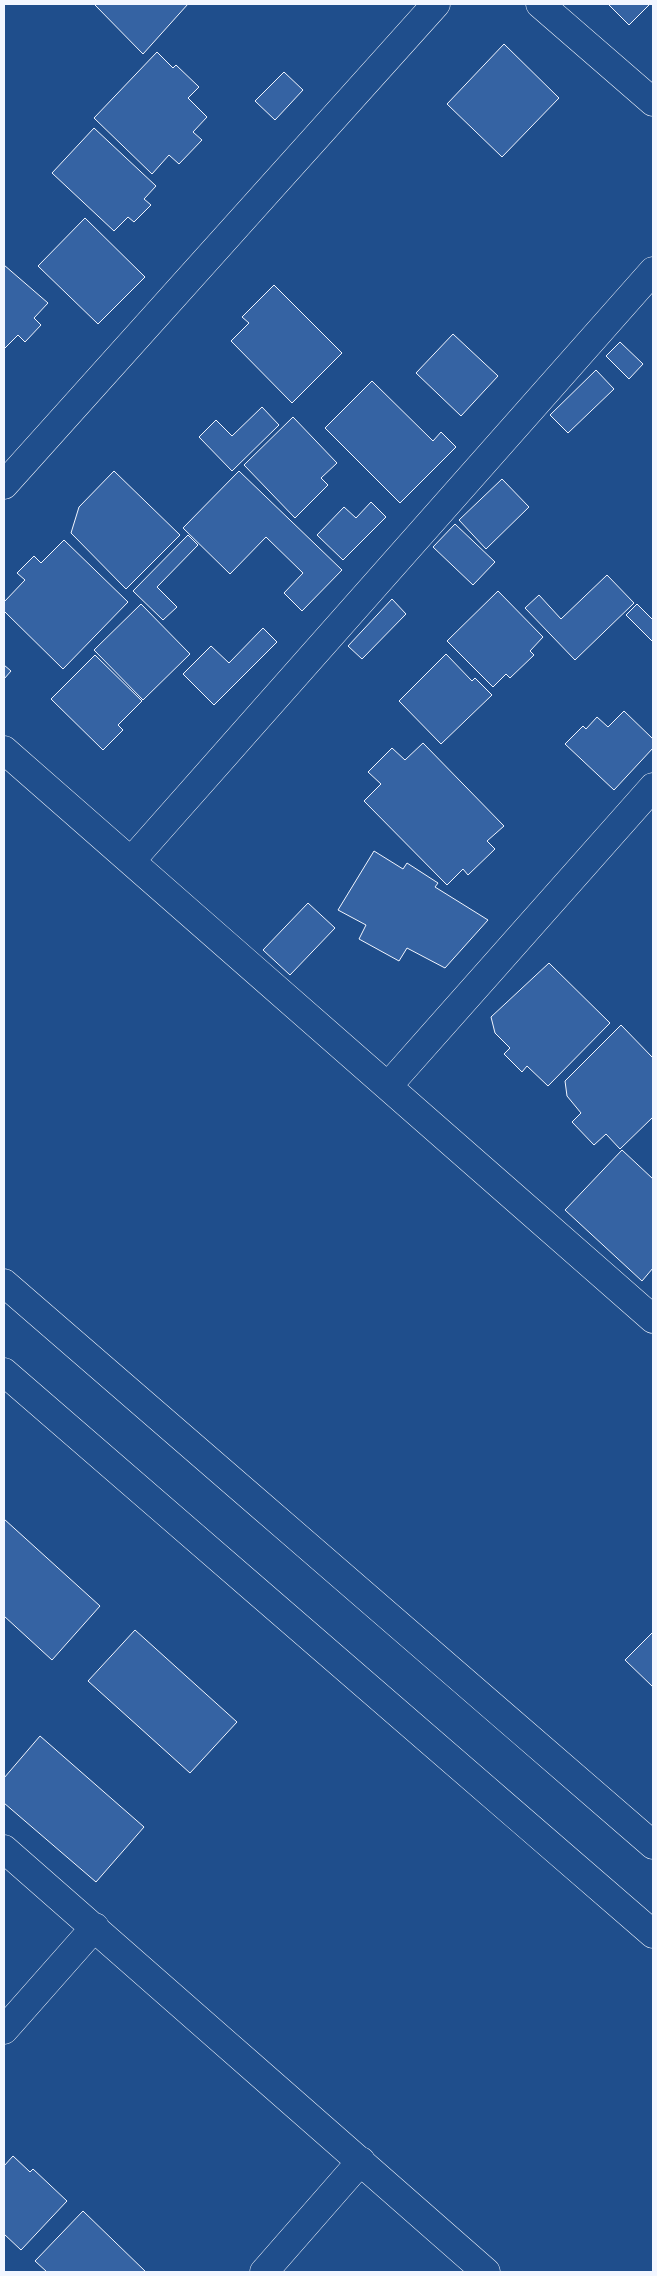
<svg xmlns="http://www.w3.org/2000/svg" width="657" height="2276" viewBox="0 0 657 2276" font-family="'Source Sans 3',sans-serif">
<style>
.building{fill:#3563a3;stroke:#f2f6ff}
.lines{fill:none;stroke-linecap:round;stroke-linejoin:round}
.minor-casing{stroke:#f2f6ff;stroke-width:29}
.secondary-casing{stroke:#f2f6ff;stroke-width:29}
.minor{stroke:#1f4e8c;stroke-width:28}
.secondary{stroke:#1f4e8c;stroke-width:28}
</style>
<rect width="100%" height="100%" fill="#1f4e8c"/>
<!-- building -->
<path class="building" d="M94,4h94l-45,50z
M608,4h42l-21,21z
M504,44l55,54 -57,59 -55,-53z
M157,52l16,16 3,-3 23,22 -11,11 19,19 -14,15 9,8 -23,24 -10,-9 -17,19 -58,-56z
M284,72l19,18 -28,30 -20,-19z
M94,128l62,58 -12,13 7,6 -17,17 -6,-5 -14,14 -62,-58z
M85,218l60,59 -47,47 -60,-58z
M4,265l44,38 -14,15 7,7 -16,17 -7,-7 -14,14z
M274,285l68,68 -50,50 -61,-62 18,-18 -7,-6z
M453,334l45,42 -37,40 -45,-43z
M620,342l23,22 -14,15 -23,-23z
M596,370l18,19 -46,44 -18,-18z
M372,381l61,60 8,-9 15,15 -56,56 -75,-75z
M262,407l17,18 -47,46 -33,-34 17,-17 16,16z
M293,417l44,46 -16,15 7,7 -33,33 -51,-53z
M114,471l66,64 -54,54 -55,-56 8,-26z
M239,471l103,99 -40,41 -18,-18 19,-20 -37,-36 -36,37 -47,-46z
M502,479l27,28 -43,42 -27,-29z
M371,502l15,15 -43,43 -26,-25 27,-28 12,11z
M455,524l40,38 -22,23 -40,-38z
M188,535l10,10 -41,42 20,20 -14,13 -30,-29z
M64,540l64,62 -65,67 -59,-58v-9l21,-22 -8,-7 17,-17 7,7z
M607,575l27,28 -59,57 -50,-52 14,-13 22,24z
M498,591l45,46 -13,14 4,4 -24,23 -4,-4 -13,13 -46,-46z
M392,599l14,15 -44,45 -14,-13z
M141,604l49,50 -47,46 -49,-50z
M637,604l16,16v22l-27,-27z
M263,628l14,14 -63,63 -31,-31 28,-28 18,17z
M446,654l26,27 3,-3 17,17 -51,49 -42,-43z
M95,655l47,46 -24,24 5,5 -20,20 -52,-51z
M4,665l7,6 -7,8z
M624,711l29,28v9l-39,42 -49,-46 18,-18 3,3 11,-12 11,10z
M423,743l81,83 -17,15 8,8 -27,26 -5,-6 -16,16 -83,-84 17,-17 -13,-12 24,-24 13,12z
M374,851l29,18 4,-6 31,20 -3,4 53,33 -43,48 -38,-20 -8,13 -40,-22 7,-14 -28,-15z
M308,903l27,25 -45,47 -27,-25z
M549,963l61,60 -62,63 -21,-20 -5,6 -18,-18 6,-6 -15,-15 -4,-16z
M621,1025l32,33v59l-33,32 -14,-15 -12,11 -22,-23 9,-9 -14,-17 -2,-15z
M622,1150l31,29v89l-11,13 -77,-71z
M4,1519l96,87 -48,54 -48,-44z
M135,1630l102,92 -47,51 -102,-92z
M653,1632v55l-28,-27z
M40,1736l104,91 -48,55 -92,-79v-25z
M13,2156l17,16 3,-3 34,32 -46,49 -17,-16v-68z
M83,2211l63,61h-99l-12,-11z"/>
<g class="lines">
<!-- minor casing -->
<g class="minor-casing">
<path id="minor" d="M540,4l113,98
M4,485l432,-481
M4,750l649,569
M131,861l522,-590
M388,1086l265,-299
M4,1849l482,423
M4,2030l91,-103
M264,2272l97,-111"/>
</g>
<!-- secondary casing -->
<g class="secondary-casing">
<path id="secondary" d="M4,1283l649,562
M4,1372l649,562"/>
</g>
<!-- minor -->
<use href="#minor" class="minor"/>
<!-- secondary -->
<use href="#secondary" class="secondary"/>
</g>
<!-- border -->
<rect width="657" height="2276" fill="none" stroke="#f2f6ff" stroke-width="10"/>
</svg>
